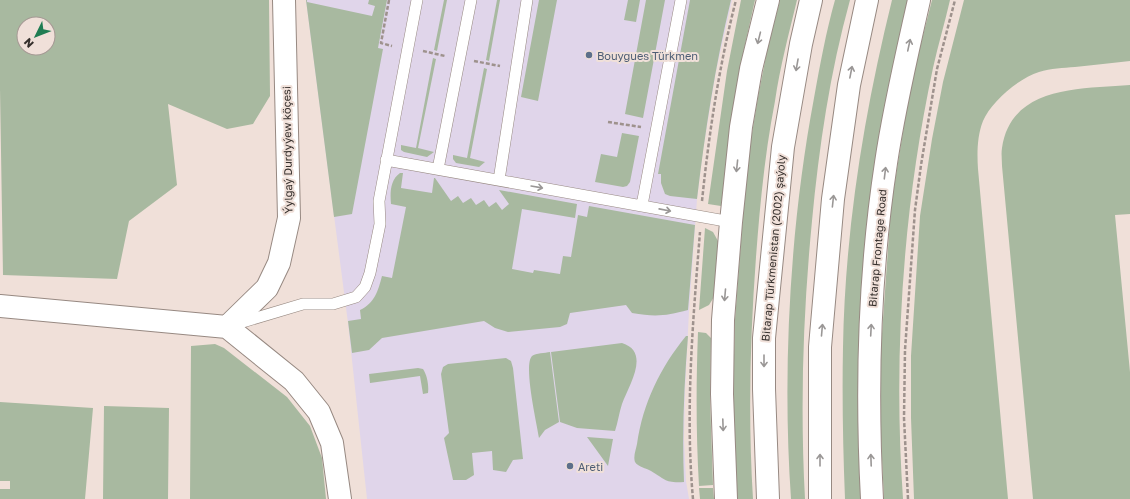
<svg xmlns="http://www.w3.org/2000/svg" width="1130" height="499" viewBox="0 0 1130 499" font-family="'Golos Text',sans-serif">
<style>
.commercial{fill:#e0d5ea}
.green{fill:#a8b9a0;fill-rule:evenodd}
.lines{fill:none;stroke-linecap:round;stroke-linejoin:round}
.service-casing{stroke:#978982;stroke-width:12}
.minor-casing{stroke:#978982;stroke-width:24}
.secondary-casing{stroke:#978982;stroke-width:24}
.path{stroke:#9e928d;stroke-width:2.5;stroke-dasharray:4 2;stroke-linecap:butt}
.service{stroke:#fff;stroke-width:11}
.minor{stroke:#fff;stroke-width:22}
.secondary{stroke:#fff;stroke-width:22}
.oneway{stroke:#9a9796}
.service-dot{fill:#5c6f8a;stroke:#f0e0d9;stroke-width:1.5}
.labels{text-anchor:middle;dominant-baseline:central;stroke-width:4;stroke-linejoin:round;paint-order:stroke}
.service-label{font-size:11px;fill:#4e5e75;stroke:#f0e0d9;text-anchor:start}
.street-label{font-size:11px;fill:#352f2c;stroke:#f0e0d9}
</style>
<rect width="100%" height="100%" fill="#f0e0d9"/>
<!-- commercial -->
<path class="commercial" d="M306,0h426l-16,71 -13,79 -6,49 -8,112 -4,80 -1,48 2,42 3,18h-322l-19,-176z"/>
<!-- green -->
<path class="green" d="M0,0h269l1,96 -17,28 -26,5 -59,-25 9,81 -48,36 -12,58 -114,-4 -3,-186zM24,24h24v24h-24z
M306,0h1v2l65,14 3,-10 -7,-2 1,-4h18l-9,48 5,1 -31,165 -18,3z
M444,0h3l-10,51 -3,-1z
M497,0h3l-11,61 -3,-1z
M539,0h18l-19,101 -17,-4z
M628,0h12l-4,22 -12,-2z
M646,0h19l-22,118 -18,-4z
M690,0h41c-16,66 -26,132 -34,199l-27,-3 -5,-2 -4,-11v-9h-3z
M741,0h14l-16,72 -18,134 -13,-2 19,-133z
M780,0h17c-8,33 -17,67 -22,101 -10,51 -15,103 -19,156 -6,81 -8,161 -3,242h-16l-4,-107 2,-73 12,-156 11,-66 10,-51z
M835,0h15c-20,72 -31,147 -38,221 -9,92 -12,185 -7,278h-14c-9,-130 -1,-273 23,-401 6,-33 12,-66 21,-98z
M892,0h18l-49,499h-16c-2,-51 -3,-101 -2,-152 2,-117 21,-234 49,-347z
M932,0h18c-5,22 -12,45 -17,68 -30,140 -40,288 -30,431h-19l-4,-80 1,-71 10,-142 15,-93 10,-50z
M964,0h166v61c-18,2 -36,4 -55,6 -12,1 -24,1 -36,5 -20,6 -48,30 -56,49 -6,15 -6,33 -5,48l30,330h-94l-3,-81v-62l9,-140 12,-77 11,-57z
M433,58l3,1 -18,89 16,4 -7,5 -23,-5 -3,-2v-5l15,3z
M484,68l3,1 -17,89 15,4 -6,5 -23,-4 -3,-4v-4l14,3z
M1130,85v129l-15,1 15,157v127h-97l-31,-333c0,-6 -1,-12 0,-18 9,-63 80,-59 128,-63z
M622,133l17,3 -9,46 -3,4 -4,1 -28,-5 6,-28 16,3z
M400,173h3l-2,15 31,5 2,-15h1l16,23 7,-5 5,7 8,-5 5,7 8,-5 5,7 7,-5 6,8 7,-6 -10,-14 78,14 -2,14 -53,-9 -10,60 21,4 1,-3 26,4 3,-18 8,1 7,-42 9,2 2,-11 106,19 -7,85c-22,6 -33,7 -56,3l-6,-8 -56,8 -3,11 -7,3 -52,5 -13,-4 -11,-7 -102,17 -13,12 -17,3 -4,-32 13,-2 -1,-9c15,-7 18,-19 22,-34l10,2 14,-71 -15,-3c-1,-11 -1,-24 9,-31z
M705,228l8,4 5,9 -4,56 -5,8 -10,5z
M698,332l8,1 5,5 -1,60 3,87 -14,1c-3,-51 -3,-102 -1,-154z
M686,336h2c-4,49 -6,97 -4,146 -19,1 -18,-2 -33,-11 -5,-3 -13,-4 -16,-9 -2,-5 1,-13 2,-18 6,-41 23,-76 49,-108z
M622,343c29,9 7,42 0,61 -3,9 -4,18 -7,27l-38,-3 -17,-6 -9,-70z
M215,344l9,4 63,49 23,29 12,32 4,41h-136l1,-153z
M550,352l9,70 -14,8 -6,8c-2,-14 -16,-73 -7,-82 4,-3 13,-3 18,-4z
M506,358l5,3 2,7 10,91 -10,1 -7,12 -13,-2 -1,-19 -20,2 2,22 -8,5h-13l-9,-42 5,-5 -8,-59 2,-7 5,-3z
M418,368l5,1c4,6 6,16 5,24l-5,1 -3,-18 -50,7 -1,-9z
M0,402l93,6 -8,91h-85v-10h10v-8h-10z
M104,406l65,2 -1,91h-65z
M587,437l26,2 -5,27z
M699,488h14l1,11h-14z"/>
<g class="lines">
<!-- service casing -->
<g class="service-casing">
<path id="service" d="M386,160l345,62
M438,169l33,-169
M499,180l28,-180
M642,205l39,-205
M236,324l67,-20h30l23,-7 9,-10 5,-14 10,-49 -1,-23 38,-201"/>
</g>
<!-- minor casing -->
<g class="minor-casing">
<path id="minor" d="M0,306l227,21 67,54 25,31 13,31 8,56
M227,327l40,-39 12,-25 10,-45 -5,-218
M726,499l-4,-105 1,-74 8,-98 10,-95 10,-58 17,-69
M872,499c-6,-112 -3,-225 14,-336 8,-55 21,-109 33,-163"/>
</g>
<!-- secondary casing -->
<g class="secondary-casing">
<path id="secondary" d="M768,499l-4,-110v-51l19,-191 18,-103 10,-44
M820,499v-152l13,-148 16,-114 18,-85"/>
</g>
<!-- path -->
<path class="path" d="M389,0l-8,43 11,3
M423,51l22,5
M474,61l26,5
M608,122l33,5
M702,201c7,-68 17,-135 34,-201
M693,499c-8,-88 0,-179 7,-267
M908,499l-4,-81 1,-68 10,-140 6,-45 16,-96 18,-69"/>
<!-- service -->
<use href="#service" class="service"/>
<!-- minor -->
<use href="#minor" class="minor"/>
<!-- secondary -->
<use href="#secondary" class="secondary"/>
</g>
<!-- one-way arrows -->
<defs><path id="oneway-shaft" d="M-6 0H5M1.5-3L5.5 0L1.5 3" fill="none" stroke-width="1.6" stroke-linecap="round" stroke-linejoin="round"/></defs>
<g class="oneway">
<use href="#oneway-shaft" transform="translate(759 38) rotate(104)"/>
<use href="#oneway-shaft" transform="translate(909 45) rotate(-78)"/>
<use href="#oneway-shaft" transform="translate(797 65) rotate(100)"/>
<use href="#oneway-shaft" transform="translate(851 72) rotate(-79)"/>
<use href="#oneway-shaft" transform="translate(737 166) rotate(96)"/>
<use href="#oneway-shaft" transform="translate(885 173) rotate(-83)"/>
<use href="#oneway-shaft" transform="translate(537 187) rotate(10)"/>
<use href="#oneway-shaft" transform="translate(833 201) rotate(-84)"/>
<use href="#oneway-shaft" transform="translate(665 210) rotate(11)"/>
<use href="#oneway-shaft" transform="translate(725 295) rotate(95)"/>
<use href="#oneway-shaft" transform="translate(822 330) rotate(-85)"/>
<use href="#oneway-shaft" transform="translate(871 330) rotate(-87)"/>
<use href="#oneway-shaft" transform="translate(764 361) rotate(90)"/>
<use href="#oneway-shaft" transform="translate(723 425) rotate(88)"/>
<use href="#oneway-shaft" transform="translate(820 460) rotate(-90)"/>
<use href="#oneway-shaft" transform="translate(871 460) rotate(-92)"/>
</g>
<!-- markers -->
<g class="service-dot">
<circle cx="589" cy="55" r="4"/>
<circle cx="570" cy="466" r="4"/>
</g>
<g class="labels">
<!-- service labels -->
<g class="service-label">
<text x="597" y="55">Bouygues Türkmen</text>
<text x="578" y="466">Areti</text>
</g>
<!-- street labels -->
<g class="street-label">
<text transform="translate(287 150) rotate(-91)">Ýylgaý Durdyýew köçesi</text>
<text transform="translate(773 248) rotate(-85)">Bitarap Türkmenistan (2002) şaýoly</text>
<text transform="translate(877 248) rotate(-85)">Bitarap Frontage Road</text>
</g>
</g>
<!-- north arrow -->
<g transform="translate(36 36) rotate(227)"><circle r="19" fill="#f0e0d9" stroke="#a59994"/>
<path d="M0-3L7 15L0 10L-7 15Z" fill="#207d53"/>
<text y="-6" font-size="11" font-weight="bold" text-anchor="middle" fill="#352f2c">N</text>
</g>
</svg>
